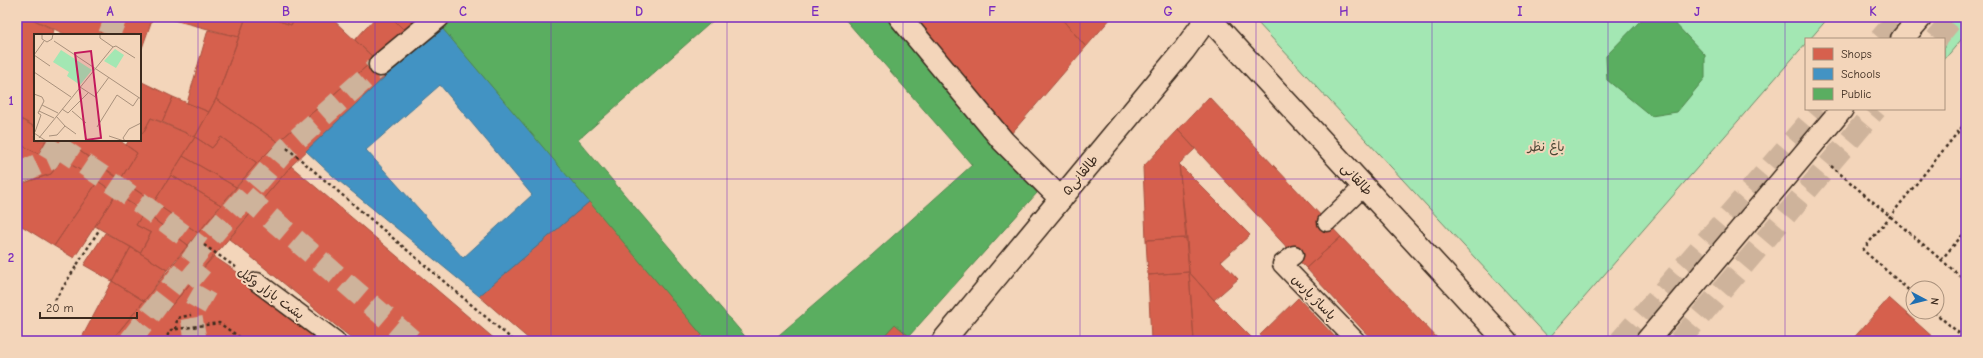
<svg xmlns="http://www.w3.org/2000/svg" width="1983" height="358" viewBox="0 0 1983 358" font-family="'Comic Neue','Playpen Sans Arabic',sans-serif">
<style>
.green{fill:#a3e7b3;stroke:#6f8868}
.shops{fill:#d6604d;stroke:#a8503f}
.schools{fill:#4393c3;stroke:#417492;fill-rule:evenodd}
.public{fill:#5aae61;stroke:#51864d}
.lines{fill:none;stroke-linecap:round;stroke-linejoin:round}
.street-tunnel{stroke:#ceb39b;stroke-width:22;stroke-dasharray:22 11;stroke-linecap:butt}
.primary-tunnel{stroke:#ceb39b;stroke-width:22;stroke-dasharray:22 11;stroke-linecap:butt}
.lane-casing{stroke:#3b2a1e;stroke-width:21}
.street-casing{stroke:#3b2a1e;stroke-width:25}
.secondary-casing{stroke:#3b2a1e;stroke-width:25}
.path{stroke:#3b2a1e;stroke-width:2.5;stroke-dasharray:3 3;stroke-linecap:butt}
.lane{stroke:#f3d5ba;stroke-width:18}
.street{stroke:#f3d5ba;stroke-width:22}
.secondary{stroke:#f3d5ba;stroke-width:22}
.grid{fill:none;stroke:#7b2cbf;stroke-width:1;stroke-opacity:0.55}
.labels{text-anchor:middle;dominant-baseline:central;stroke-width:4;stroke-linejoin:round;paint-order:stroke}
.park-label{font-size:13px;fill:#4b4634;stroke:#f3d5ba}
.street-label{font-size:13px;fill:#3b2a1e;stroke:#f3d5ba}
.inset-road{fill:none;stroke:#a9917c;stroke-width:1}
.view{fill:#c2185b;fill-opacity:0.15;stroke:#c2185b;stroke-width:2}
.inset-edge{fill:none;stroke:#3b2a1e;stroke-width:2}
.neatline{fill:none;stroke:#7b2cbf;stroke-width:1.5}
.grid-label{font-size:13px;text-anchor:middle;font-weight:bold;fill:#7b2cbf}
</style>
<rect width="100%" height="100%" fill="#f3d5ba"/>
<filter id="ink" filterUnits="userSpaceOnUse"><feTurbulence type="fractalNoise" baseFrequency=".025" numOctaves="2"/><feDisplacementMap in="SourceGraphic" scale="8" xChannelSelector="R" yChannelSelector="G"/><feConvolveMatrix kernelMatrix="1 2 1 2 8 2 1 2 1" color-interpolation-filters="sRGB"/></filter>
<g filter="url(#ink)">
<!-- green -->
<path class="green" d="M1260,17h569l-19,22h-4v4l-257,295 -292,-316z
M1955,17h11v17l-22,26v-21h-8z"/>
<!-- shops -->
<path class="shops" d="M17,17h11l26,13 -2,5h-17v92l-18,-10z
M28,17h64l12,5 -5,13h-32z
M106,17h19l-5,18h-21z
M125,17h28l-11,31h-2v-13h-20z
M162,17h84l-7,20z
M246,17h21l24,8 4,-8h35l45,42 -97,83 -62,-43z
M267,17h28l-4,8z
M376,17h15l15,15 -31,27 -20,-19z
M391,17h29l-14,15z
M914,17h146l26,30 -76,88z
M1060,17h50l1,1 -25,29z
M208,30l31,7 -23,62 -7,13 -22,-9z
M375,59l13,15 -97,92 -125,146 -22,-11 54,-68 59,-70 21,-21z
M140,81l33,16 -11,25 -11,-4 -8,15 -3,-2z
M173,97l36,15 -14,25 -33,-15z
M1209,97l132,140 -35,31 -128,-138z
M216,99l62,43 -21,21 -36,-26 -9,11 -17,-11z
M17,117l18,10v13h11l-7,14 -22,-11z
M151,118l44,19 -41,65 -34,-22 17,-27 -11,-8 3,-5h11v-9l3,2z
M1178,130l17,19 -16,15 8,74 -41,2 -3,-73z
M195,137l17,11 9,-11 36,26 -21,24 -53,-31z
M46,140h26l-2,4 128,89 -10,12 -44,-33 -46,-31 -36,-22 -23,-5z
M72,140h47l18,13 -17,27 -50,-36z
M23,146l16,8 23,5 -11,15 -34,11v-34z
M183,156l53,31 -15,18 -50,-30z
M62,159l36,22 -44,65 -37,-23v-38l34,-11z
M1179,164l71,71 -29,26 17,18 -24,21 -25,-28z
M291,166l206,175h-142l-126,-102z
M171,175l50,30 -23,28 -44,-31z
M98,181l18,13 -42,64 -20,-12z
M116,194l28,18 -8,13 15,8 -11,20 -45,-27z
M590,201l112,134 -7,6h-94l-4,-5 -5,5h-61l-52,-45z
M144,212l44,33 -21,25 -27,-17 11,-20 -15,-8z
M105,233l26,14 -19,34 -28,-16z
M1341,237l99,104h-67l-67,-73z
M1187,238l2,34 -41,3 -2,-35z
M131,247l36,23 -23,31 -32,-20z
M213,256l33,22 -2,4 80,59h-107l-3,-2 -14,2h-89l33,-40 22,11z
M1189,272l25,28 41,41h-61z
M1189,272l5,69h-43l-3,-66z
M112,281l32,20 -33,40h-31z
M1298,298l41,43h-74l-5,-6z
M1889,298l46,41 -2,2h-82z
M895,324l14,12 -4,5h-26z"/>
<!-- schools -->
<path class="schools" d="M443,29l147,172 -111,95 -146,-120 -27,-25 82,-77zM440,85l92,110 -69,63 -97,-108z"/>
<!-- public -->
<path class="public" d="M457,17h260l-139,123 171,201h-42l-264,-312z
M843,17h45l149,176 -128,143 -14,-12 -16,17h-107l100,-86 100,-90z
M1644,17h25l36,38v23l-28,34 -26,4 -44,-36 -1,-24z"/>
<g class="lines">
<!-- street-tunnel -->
<path class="street-tunnel" d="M109,35l7,-18
M57,146l67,45 77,57
M17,174l31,-14 12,-20
M245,196l168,145
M186,267l22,18 -17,30 5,26
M130,341l71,-93 86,-100 93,-83"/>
<!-- primary-tunnel -->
<path class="primary-tunnel" d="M1880,39l19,-22
M1936,39l18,-22
M1620,341l200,-232
M1679,341l197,-232"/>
<!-- lane casing -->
<g class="lane-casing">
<path id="lane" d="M1327,222l37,-36
M1294,255l-12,9 74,77
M257,282l79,59"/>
</g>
<!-- street casing -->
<g class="street-casing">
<path id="street" d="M900,17l103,124 58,58
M1902,39l19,-22
M380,65l58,-48
M943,341l241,-291 24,-33
M1647,341l195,-232"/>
</g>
<!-- secondary casing -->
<g class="secondary-casing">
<path id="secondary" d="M1208,17l298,324"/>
</g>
<!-- path -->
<path class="path" d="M287,148l227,193
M1831,166l135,115
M204,245l33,23
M1941,260l25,-29
M1913,294l-50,-44 103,-128
M55,300l44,-70
M1934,312l32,27
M176,329l1,-11 14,-3
M164,341l7,-11 48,-7 26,18"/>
<!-- lane -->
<use href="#lane" class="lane"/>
<!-- street -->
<use href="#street" class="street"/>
<!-- secondary -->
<use href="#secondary" class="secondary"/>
</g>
</g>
<!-- grid -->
<path class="grid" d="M198,17v324M375,17v324M551,17v324M727,17v324M903,17v324M1080,17v324M1256,17v324M1432,17v324M1608,17v324M1785,17v324M17,179h1949"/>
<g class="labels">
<!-- park labels -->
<g class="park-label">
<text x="1546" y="146">باغ نظر</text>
</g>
<!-- street labels -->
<g class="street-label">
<text transform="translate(1080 175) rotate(-50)">طالقانی۵</text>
<text transform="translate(1357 179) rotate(47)">طالقانی</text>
<text transform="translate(271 293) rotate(36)">پشت بازار وکیل</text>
<text transform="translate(1314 297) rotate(46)">پاساژ پارس</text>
</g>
</g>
<!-- overview -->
<g transform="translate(34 34)">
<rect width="107" height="107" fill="#f3d5ba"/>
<path d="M81,15l9,6 -8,13 -12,-7zM27,16l31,20 -12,15 -13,-9 2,-4 -16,-10z" fill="#a3e7b3"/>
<path class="inset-road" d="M8,0v5l5,3 5,-3 1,-5M66,0v4l13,9M20,7l87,58M79,13l3,-1 19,12M0,21l16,11M0,21l10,-14M0,38l37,25M46,53l17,11M0,60l8,3 2,4 -6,12M61,62l14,-19M8,71l16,8M28,75l6,4 21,-21M5,77l15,7M38,77l14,12M22,82l9,10M63,93l20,-32 16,11 6,-9M1,98l6,-17 -3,-2M0,99l12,8M15,102l8,-1 8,-9 11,8M75,102l15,5M5,104l74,-91M91,107l-2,-3 6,-9 12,-6"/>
<path class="view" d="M57,17l10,87 -15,2 -11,-87z"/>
<rect width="107" height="107" class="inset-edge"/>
</g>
<!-- margin -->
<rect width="1983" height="358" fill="none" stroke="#f3d5ba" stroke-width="44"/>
<!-- legend -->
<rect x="1805" y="38" width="140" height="72" fill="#f3d5ba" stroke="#a9917c"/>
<rect x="1813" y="48" width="20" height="12" fill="#d6604d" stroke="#a9917c"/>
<text x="1841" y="58" font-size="12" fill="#3b2a1e">Shops</text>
<rect x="1813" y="68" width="20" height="12" fill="#4393c3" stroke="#a9917c"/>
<text x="1841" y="78" font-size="12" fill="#3b2a1e">Schools</text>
<rect x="1813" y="88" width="20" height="12" fill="#5aae61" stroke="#a9917c"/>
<text x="1841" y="98" font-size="12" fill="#3b2a1e">Public</text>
<!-- north arrow -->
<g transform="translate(1925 300) rotate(97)"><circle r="19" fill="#f3d5ba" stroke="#a9917c"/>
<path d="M0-3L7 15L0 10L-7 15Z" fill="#1f6fb2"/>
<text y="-6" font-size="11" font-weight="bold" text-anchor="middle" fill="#3b2a1e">N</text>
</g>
<!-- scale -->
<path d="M40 312v6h97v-6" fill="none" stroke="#3b2a1e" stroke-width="2"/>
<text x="46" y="312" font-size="12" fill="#3b2a1e" stroke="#f3d5ba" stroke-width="3" paint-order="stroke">20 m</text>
<rect x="22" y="22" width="1939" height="314" class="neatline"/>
<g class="grid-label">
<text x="110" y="16">A</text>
<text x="286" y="16">B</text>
<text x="463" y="16">C</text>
<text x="639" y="16">D</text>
<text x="815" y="16">E</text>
<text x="992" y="16">F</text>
<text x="1168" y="16">G</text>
<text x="1344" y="16">H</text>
<text x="1520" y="16">I</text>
<text x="1697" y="16">J</text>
<text x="1873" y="16">K</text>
<text x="11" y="105">1</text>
<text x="11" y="262">2</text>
</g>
</svg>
